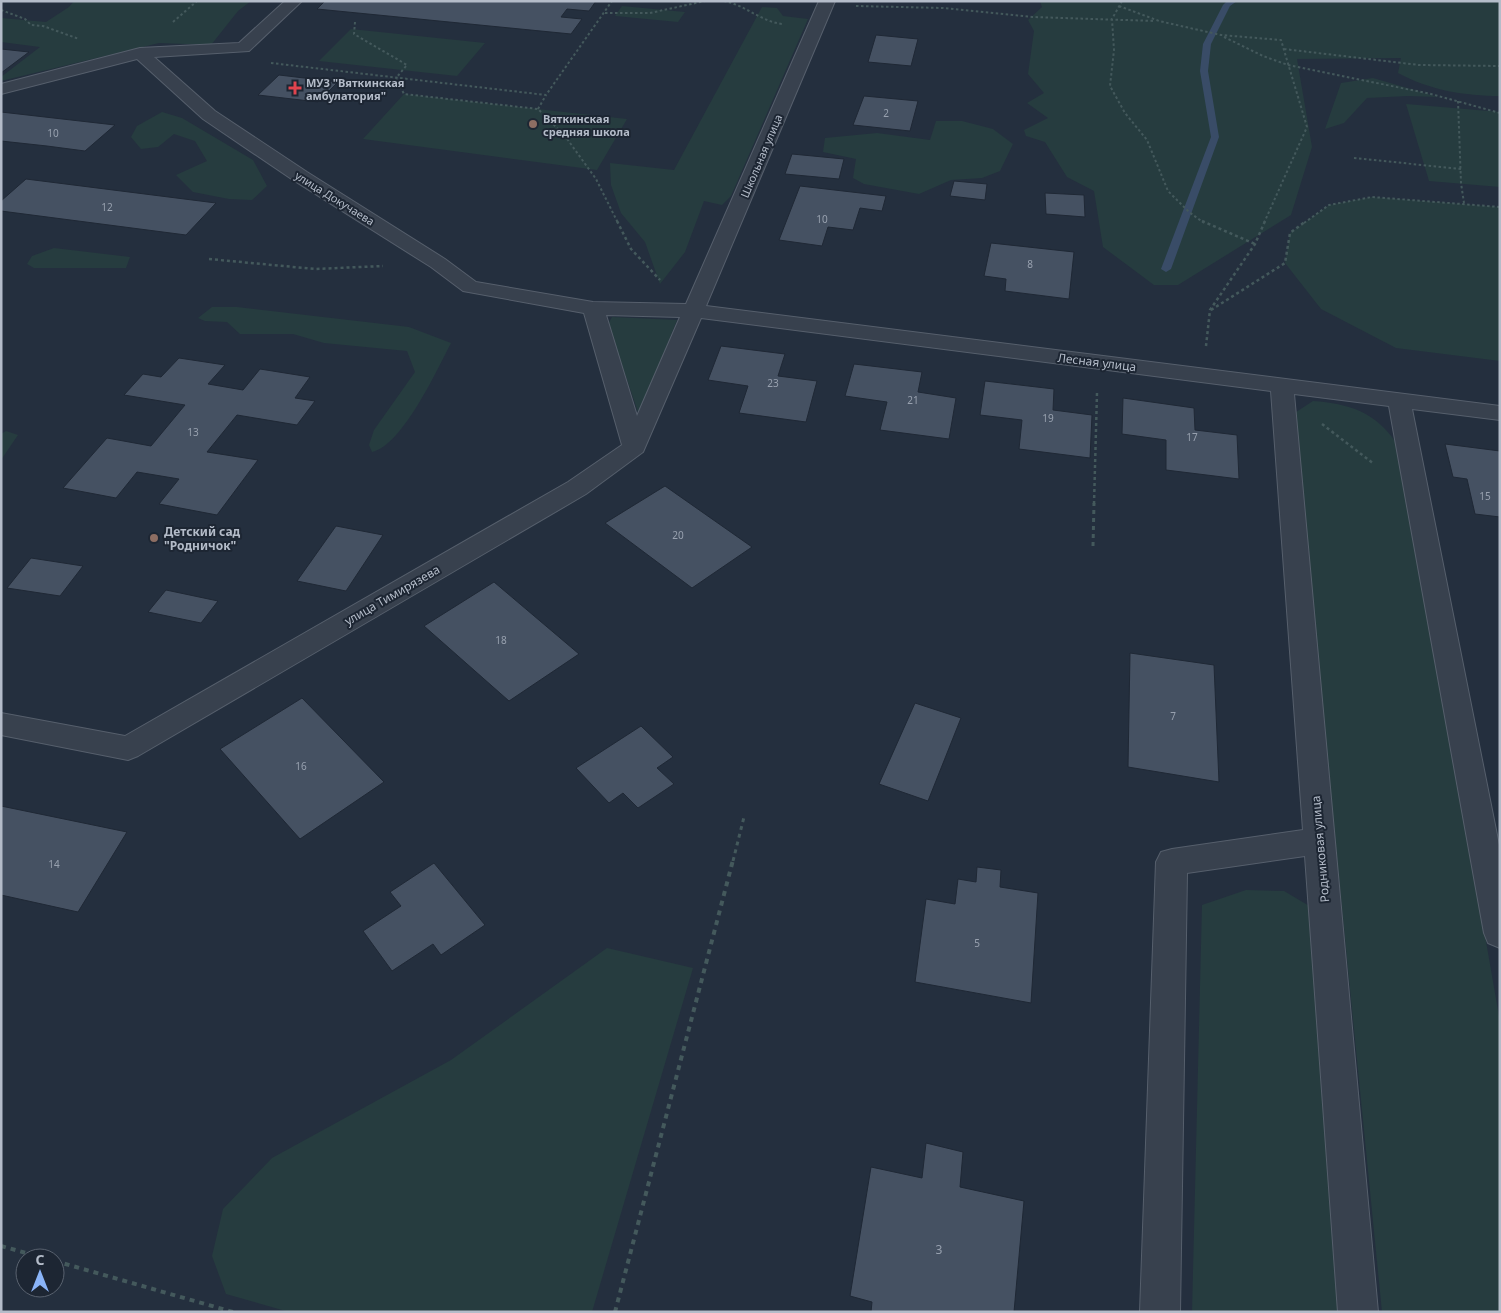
<svg xmlns="http://www.w3.org/2000/svg" width="1501" height="1313" viewBox="0 0 1501 1313" font-family="'Noto Sans',sans-serif">
<style>
.green{fill:#263c3f}
.lines{fill:none;stroke-linecap:round;stroke-linejoin:round}
.stream{fill:#394c67;fill-rule:evenodd}
.building{fill:#455162;stroke:#1f2835}
.minor-casing{stroke:#565f6c;stroke-width:2}
.path-far3{stroke:#44595c;stroke-width:2;stroke-dasharray:2.5 2.5;stroke-linecap:butt}
.path-far2{stroke:#44595c;stroke-width:2.5;stroke-dasharray:3 3;stroke-linecap:butt}
.path-far1{stroke:#44595c;stroke-width:3;stroke-dasharray:4 4;stroke-linecap:butt}
.path{stroke:#44595c;stroke-width:4;stroke-dasharray:5 5;stroke-linecap:butt}
.minor{fill:#38414e;fill-rule:evenodd}
.health-dot{fill:#e0444e;stroke:#1d2633;stroke-width:2}
.education-dot{fill:#8d6e63;stroke:#1d2633;stroke-width:2}
.labels{text-anchor:middle;dominant-baseline:central;stroke-width:4;stroke-linejoin:round;paint-order:stroke}
.number-label{font-size:10px;fill:#98a1af}
.far-poi-label{font-size:11px;font-weight:bold;fill:#b4bcc9;stroke:#1d2633;text-anchor:start}
.far-street-label{font-size:11px;fill:#b4bcc9;stroke:#1d2633}
.street-label{font-size:12px;fill:#b4bcc9;stroke:#1d2633}
.poi-label{font-size:12px;font-weight:bold;fill:#b4bcc9;stroke:#1d2633;text-anchor:start}
.near-number-label{font-size:12px;fill:#98a1af}
</style>
<rect width="100%" height="100%" fill="#242f3e"/>
<!-- green -->
<path class="green" d="M74,1h177l-13,10 -27,34 -52,-2 -158,38v-4l39,-30 -39,-5v-24l45,4 23,-15z
M1040,1h460v95c-35,0 -71,-6 -102,-23l3,-15 -104,1 15,88 -21,68 -113,70h-24l-51,-38 -9,-56 -27,-14 -22,-35 -19,-6 -2,-6 24,-12 -21,-15 17,-10 -16,-19 6,-43 -6,-11 14,-13z
M622,6l63,6 -7,10 -63,-6z
M762,7l15,1 6,8 25,3 -77,177 -9,9 -18,-4 -19,51 -25,32 -15,-42 -24,-29 -10,-28 -1,-22 64,7z
M351,29l134,14 -28,33 -138,-15z
M1373,78l65,19 -30,-1 -41,2 -23,25 -19,6 16,-46z
M404,94l223,25 -30,51 -234,-31z
M1406,104l94,8v75l-71,-6z
M162,112l20,6 71,42 14,26 -15,14 -23,-1 -36,-7 -17,-17 31,-14 -12,-20 -21,-7 -16,13 -17,2 -10,-12 6,-11z
M936,121h26l31,8 20,15 -13,27 -18,7 -31,2 -32,14 -55,-10 -11,-6 3,-19 -33,-7 2,-14 52,-5 53,7z
M1372,197l128,10v154l-104,-13 -75,-39 -36,-46 5,-30 39,-28z
M54,248l76,9 -4,11h-92l-7,-4 5,-8z
M212,307h25l172,20 42,16c-14,27 -49,103 -79,109l-3,-7 5,-15 41,-58 -8,-21 -83,-8 -31,-9h-53l-13,-12 -22,-1 -7,-3z
M612,317l65,3 -38,95 -31,-91z
M1313,401c36,3 62,10 84,43 5,8 6,21 8,30l95,548v290h-118l-89,-898z
M6,431l12,4 -17,25v-26z
M1246,890l38,1 27,16 30,405h-149l10,-407z
M607,948l86,20 -101,344h-303l-63,-18 -14,-38 11,-47 49,-51 179,-98z"/>
<g class="lines">
<!-- stream -->
<path class="stream" d="M1227,1h10l-7,5 -19,38 -3,27 11,66 -48,132 -5,3 -5,-3 50,-132 -11,-66 3,-27 20,-39z"/>
</g>
<!-- building -->
<path class="building" d="M325,1h271l-7,10 -22,-2 -6,8 21,2 -11,15 -254,-25z
M876,35l42,4 -7,27 -43,-4z
M1,49l28,3 -28,21z
M279,75l59,7 -20,20 -60,-7z
M864,96l54,5 -8,30 -57,-6z
M1,112l114,13 -30,26 -38,-5 -46,-5z
M792,154l52,5 -5,20 -54,-5z
M26,179l190,24 -30,32 -185,-24v-10z
M954,181l33,3 -2,16 -35,-4z
M800,186l86,10 -4,15 -22,-3 -7,22 -25,-3 -6,19 -43,-6z
M1045,193l39,2 1,22 -39,-3z
M991,243l83,9 -5,47 -64,-8 1,-12 -22,-3z
M721,346l64,8 -7,22 39,5 -11,41 -67,-9 9,-27 -40,-6z
M179,358l46,7 -17,19 35,6 17,-21 50,8 -15,21 20,3 -18,24 -60,-10 -30,37 51,8 -41,55 -58,-11 20,-25 -42,-7 -21,26 -53,-10 44,-50 44,8 34,-41 -61,-10 19,-21 18,3z
M854,364l68,8 -4,20 38,6 -7,41 -69,-9 7,-28 -42,-6z
M985,381l69,8 -1,21 39,5 -2,43 -71,-9 3,-29 -42,-5z
M1123,398l71,10 1,22 42,5 2,44 -73,-9v-30l-44,-6z
M1445,444l55,7v66l-25,-3 -8,-35 -14,-2z
M665,486l87,61 -60,41 -87,-65z
M336,526l47,9 -37,56 -49,-10z
M31,558l52,8 -23,30 -53,-8z
M494,582l85,72 -70,47 -85,-75z
M166,590l52,11 -17,22 -53,-11z
M1130,653l84,12 5,117 -91,-15z
M302,698l82,84 -84,57 -80,-90z
M915,703l46,15 -33,83 -49,-17z
M641,726l32,31 -16,11 17,16 -36,24 -15,-15 -14,10 -33,-35z
M1,806l126,26 -49,80 -77,-17z
M434,863l51,62 -44,30 -8,-11 -41,27 -29,-40 38,-25 -11,-14z
M977,867l24,3 -1,17 38,6 -7,110 -116,-21 11,-83 29,5 3,-25 18,3z
M926,1143l37,9 -3,35 64,14 -10,111h-143l1,-10 -22,-6 21,-129 51,11z"/>
<g class="lines">
<!-- minor casing -->
<g class="minor-casing">
<path id="minor" d="M285,1h17l-53,50 -95,6 61,54 92,61 138,87 31,23 117,20 93,2 133,-303h16l-129,305 794,100v14l-88,-11 88,441v98l-12,-5 -4,-10 -95,-527 -95,-12 84,918h-40l-33,-456 -118,17 -7,439h-40l16,-450 5,-10 11,-3 131,-19 -32,-439 -570,-73 -58,134 -57,42 -448,262 -10,4 -127,-25v-22l124,23 443,-254 54,-37 -38,-132 -121,-22 -32,-24 -138,-87 -90,-61 -66,-60 -136,35v-10l139,-36 99,-5zM606,315l74,2 -43,99z"/>
</g>
<!-- path-far3 -->
<path class="path-far3" d="M724,1c21,4 36,20 58,23
M1122,1l-10,18 2,31 -4,36 15,27 22,27 21,51 21,21 15,11
M856,6l87,2 89,9 123,4
M1119,6l40,15 62,14 60,5 26,87 -43,96
M1,10l24,9 6,6 12,1 36,13
M605,13h45l55,-12
M173,22l24,-21
M355,22l-1,12 53,31 -11,13 8,16 134,15 27,27 31,43 22,44
M1224,37l39,19 25,9 143,29 69,19
M1284,49l135,16 81,1
M271,63l275,32 66,-94
M1458,101l3,82 3,20
M538,109l8,-14
M1354,158l107,11
M1304,223l25,-18 43,-8 128,10"/>
<!-- path-far2 -->
<path class="path-far2" d="M617,221l14,28 29,31
M1202,221l53,23
M209,259l106,10 68,-3
M1211,310l74,-47 5,-30 16,-12
M1206,346l4,-36 45,-66 10,-23
M1322,424l52,40
M1094,504l3,-111"/>
<!-- path-far1 -->
<path class="path-far1" d="M1093,546l1,-43
M733,861l11,-44"/>
<!-- path -->
<path class="path" d="M1,1246l43,12
M55,1261l178,51
M615,1312l118,-452"/>
<!-- minor -->
<use href="#minor" class="minor"/>
</g>
<!-- markers -->
<path class="health-dot" d="M292.5 80.5h5v5h5v5h-5v5h-5v-5h-5v-5h5z"/>
<g class="education-dot">
<circle cx="533" cy="124" r="5"/>
<circle cx="154" cy="538" r="5"/>
</g>
<g class="labels">
<!-- number labels -->
<g class="number-label">
<text x="886" y="113">2</text>
<text x="53" y="133">10</text>
<text x="107" y="207">12</text>
<text x="822" y="219">10</text>
<text x="1030" y="264">8</text>
<text x="773" y="383">23</text>
<text x="913" y="400">21</text>
<text x="1048" y="418">19</text>
<text x="193" y="432">13</text>
<text x="1192" y="437">17</text>
<text x="1485" y="496">15</text>
<text x="678" y="535">20</text>
<text x="501" y="640">18</text>
<text x="1173" y="716">7</text>
<text x="301" y="766">16</text>
<text x="54" y="864">14</text>
<text x="977" y="943">5</text>
</g>
<!-- far-poi labels -->
<g class="far-poi-label">
<text x="306" y="82">МУЗ "Вяткинская<tspan x="306" dy="13">амбулатория"</tspan></text>
<text x="543" y="118">Вяткинская<tspan x="543" dy="13">средняя школа</tspan></text>
</g>
<!-- far-street labels -->
<g class="far-street-label">
<text transform="translate(761 156) rotate(-67)">Школьная улица</text>
<text transform="translate(335 198) rotate(32)">улица Докучаева</text>
</g>
<!-- street labels -->
<g class="street-label">
<text transform="translate(1097 362) rotate(7)">Лесная улица</text>
<text transform="translate(392 595) rotate(-30)">улица Тимирязева</text>
<text transform="translate(1320 849) rotate(-95)">Родниковая улица</text>
</g>
<!-- poi labels -->
<g class="poi-label">
<text x="164" y="531">Детский сад<tspan x="164" dy="14">"Родничок"</tspan></text>
</g>
<!-- near-number labels -->
<g class="near-number-label">
<text x="939" y="1249">3</text>
</g>
</g>
<!-- border -->
<rect width="1501" height="1313" fill="none" stroke="#b4bcc9" stroke-width="5"/>
<!-- north arrow -->
<g transform="translate(40 1273)"><circle r="24" fill="#1d2633" stroke="#59626f"/>
<path d="M0-4L9 19L0 12L-9 19Z" fill="#8ab4f8"/>
<text y="-8" font-size="14" font-weight="bold" text-anchor="middle" fill="#b4bcc9">С</text>
</g>
</svg>
